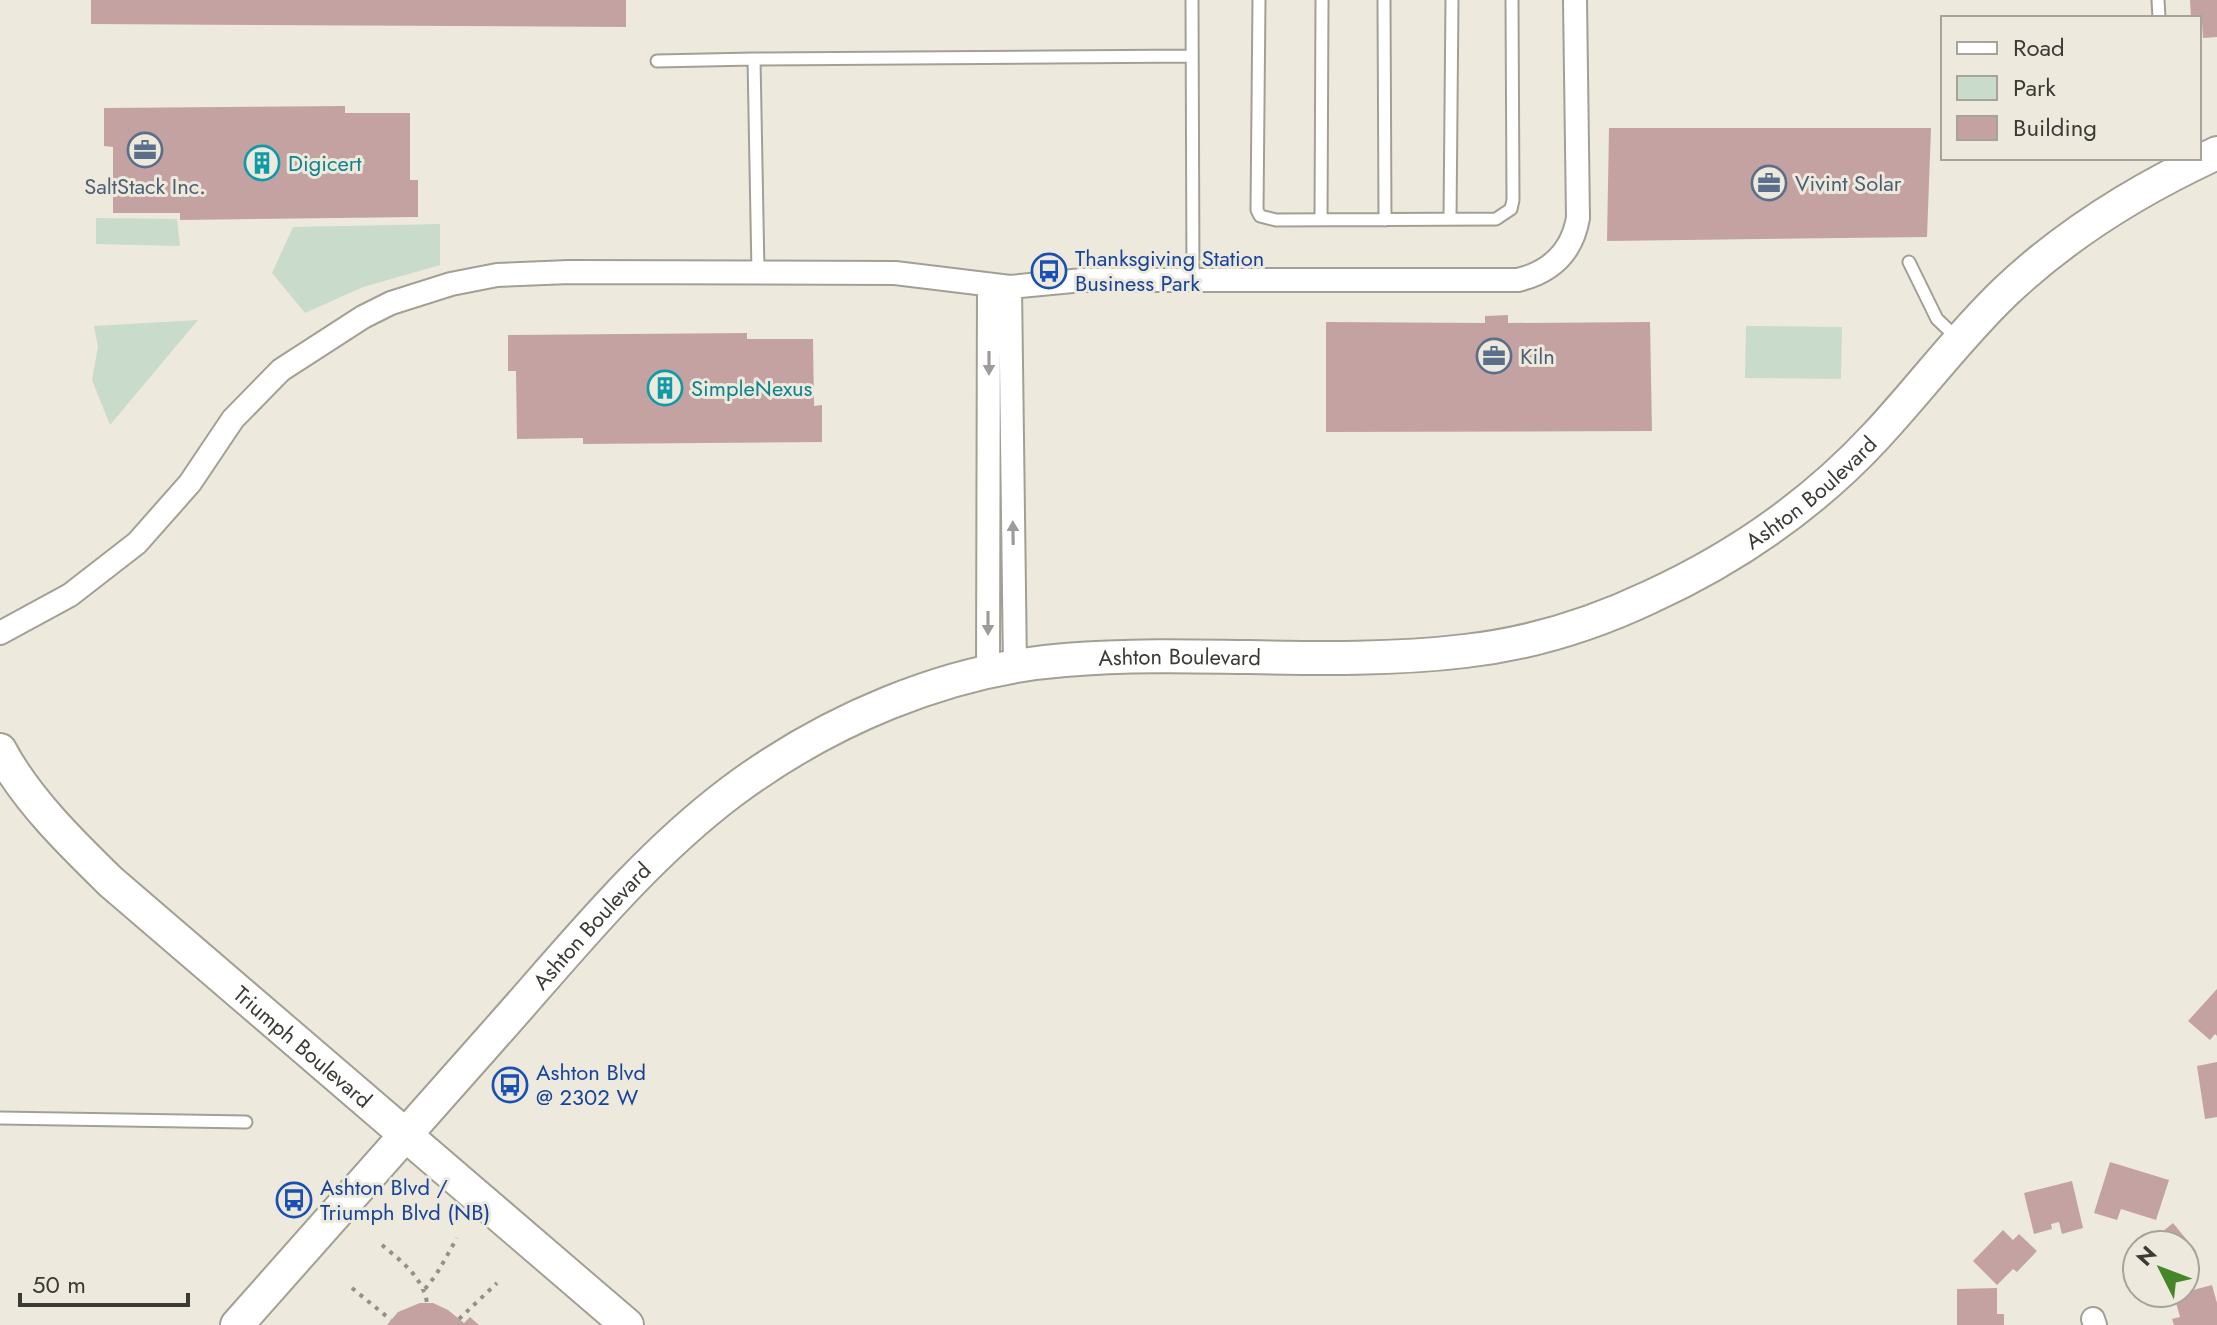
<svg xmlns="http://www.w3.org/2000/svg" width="2217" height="1325" viewBox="0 0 2217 1325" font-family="Jost,sans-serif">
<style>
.green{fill:#c9dbcb}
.building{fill:#c4a2a1}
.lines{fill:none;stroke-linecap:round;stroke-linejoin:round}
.lane-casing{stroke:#a2a094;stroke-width:15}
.street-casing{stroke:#a2a094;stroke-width:26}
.secondary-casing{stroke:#a2a094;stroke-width:36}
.path{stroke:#939188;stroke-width:4;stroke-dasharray:4 6;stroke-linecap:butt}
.lane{stroke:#fff;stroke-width:11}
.street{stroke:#fff;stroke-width:22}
.secondary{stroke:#fff;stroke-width:32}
.oneway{fill:#9d9c9a}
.labels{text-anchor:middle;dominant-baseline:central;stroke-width:6;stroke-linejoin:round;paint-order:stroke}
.culture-label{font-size:22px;fill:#0d838f;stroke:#edeadd;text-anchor:start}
.service-label{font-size:22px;fill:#4e5e75;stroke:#edeadd;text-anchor:start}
.transit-label{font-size:22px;fill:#164399;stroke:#edeadd;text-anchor:start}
.street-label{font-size:22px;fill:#3b3a35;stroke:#edeadd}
</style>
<rect width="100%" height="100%" fill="#edeadd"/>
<!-- green -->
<path class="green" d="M96,218l81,1 3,27 -84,-2z
M440,224v41l-77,22 -58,26 -33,-40 21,-46z
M198,320l-88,105 -18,-45 6,-33 -4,-21z
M1746,326l96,1 -1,52 -96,-1z"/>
<!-- building -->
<path class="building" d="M91,0h535v27l-535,-3z
M2190,0h27v37l-14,1 -1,-15h-3v-5h-8z
M345,106v7h65v67h8v37l-238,3v-7h-67v-66l-9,-1v-38z
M1609,128h322l-4,109 -320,4z
M1508,315v8l142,-1 2,109 -326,1v-110l159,1v-7z
M747,333v6h66l1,67 8,-1v37l-239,2v-6l-66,1 -1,-68h-8v-36z
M2217,989v47l-2,-2 -5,6 -22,-19z
M2217,1062v55l-12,2 -8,-53z
M2110,1162l59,18 -13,40 -35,-11 -4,11 -23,-7z
M2072,1181l11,47 -21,6 -3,-12 -8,2 1,5 -18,5 -10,-41z
M2173,1223l23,28 -11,9v-15h-39z
M2003,1230l10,10 6,-6 18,17 -20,21 -4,-3 -16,16 -24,-24z
M2212,1285l5,18v22h-43l-2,-6 8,-2 -6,-22z
M1997,1288v26h7v11h-47v-36z
M420,1303h13l15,7 16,13 6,-6 9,8h-92l11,-13z"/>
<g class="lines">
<!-- lane casing -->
<g class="lane-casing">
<path id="lane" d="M1192,0l1,280
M1259,0l-2,210 3,6 16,4 220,-1 15,-10 2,-9 -1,-200
M1384,0l1,220
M2158,0l1,18
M754,59l438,-3
M657,61l97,-2 4,213
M1450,219l2,-219
M1321,220l1,-220
M1909,262l28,57 21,20
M0,1118l246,4"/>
</g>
<!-- street casing -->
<g class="street-casing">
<path id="street" d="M1010,287l5,380
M0,633l70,-38 67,-52 53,-60 43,-64 48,-49 82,-53 28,-14 60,-19 46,-9 72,-3 326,1 115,14 73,-7h435c33,-8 54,-28 60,-62l-3,-218
M988,672l1,-387
M2093,1319l2,6"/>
</g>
<!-- secondary casing -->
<g class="secondary-casing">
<g id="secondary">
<path id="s1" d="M0,750c26,49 71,93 111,132l516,443"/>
<path id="s2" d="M237,1325c86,-97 171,-194 257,-290 75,-84 147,-175 237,-243 95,-71 215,-123 334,-132 133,-11 267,7 400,-9 63,-7 128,-27 185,-54 85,-39 162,-92 226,-161 44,-47 82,-99 129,-144 61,-58 136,-104 212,-139"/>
</g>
</g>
<!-- path -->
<path class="path" d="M382,1245c19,16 41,32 45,58
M352,1288l39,32
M425,1289l11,-14 21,-37
M459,1319l38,-36"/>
<!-- lane -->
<use href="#lane" class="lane"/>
<!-- street -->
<use href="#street" class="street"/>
<!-- secondary -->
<use href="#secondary" class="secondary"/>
</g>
<!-- one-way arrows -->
<defs><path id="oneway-solid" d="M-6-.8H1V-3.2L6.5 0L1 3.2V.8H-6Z" transform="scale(2)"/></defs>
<g class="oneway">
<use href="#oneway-solid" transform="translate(989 363) rotate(90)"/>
<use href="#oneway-solid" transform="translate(1013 533) rotate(-91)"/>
<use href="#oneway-solid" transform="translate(988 623) rotate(90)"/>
</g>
<!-- icons -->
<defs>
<g id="office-ring" transform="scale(1.8)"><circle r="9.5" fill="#edeadd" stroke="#5c6f8a" stroke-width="1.5"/><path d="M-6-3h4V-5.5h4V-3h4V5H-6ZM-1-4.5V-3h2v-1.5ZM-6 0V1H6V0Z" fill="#5c6f8a"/></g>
<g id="building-ring" transform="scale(1.8)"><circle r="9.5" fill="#edeadd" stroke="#0f9aa8" stroke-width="1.5"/><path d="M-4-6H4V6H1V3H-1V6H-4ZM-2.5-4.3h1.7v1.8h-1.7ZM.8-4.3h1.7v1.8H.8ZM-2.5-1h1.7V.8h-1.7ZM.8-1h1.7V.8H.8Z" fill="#0f9aa8"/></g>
<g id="bus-ring" transform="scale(1.8)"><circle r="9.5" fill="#edeadd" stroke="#1a4fb4" stroke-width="1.5"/><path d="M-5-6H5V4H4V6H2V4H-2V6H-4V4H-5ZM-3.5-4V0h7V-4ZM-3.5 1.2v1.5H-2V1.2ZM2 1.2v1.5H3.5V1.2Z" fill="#1a4fb4"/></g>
</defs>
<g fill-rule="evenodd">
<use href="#office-ring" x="145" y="150"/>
<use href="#building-ring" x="262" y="163"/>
<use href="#office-ring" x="1769" y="183"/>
<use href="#bus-ring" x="1049" y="271"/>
<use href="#office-ring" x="1494" y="356"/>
<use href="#building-ring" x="665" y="388"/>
<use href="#bus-ring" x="510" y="1085"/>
<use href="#bus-ring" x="294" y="1200"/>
</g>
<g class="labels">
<!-- culture labels -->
<g class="culture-label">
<text x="288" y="163">Digicert</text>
<text x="691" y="388">SimpleNexus</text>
</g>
<!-- service labels -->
<g class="service-label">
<text x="1795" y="183">Vivint Solar</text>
<text x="145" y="186" text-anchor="middle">SaltStack Inc.</text>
<text x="1520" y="356">Kiln</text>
</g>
<!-- transit labels -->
<g class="transit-label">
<text x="1075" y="258">Thanksgiving Station<tspan x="1075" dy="25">Business Park</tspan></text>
<text x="536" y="1072">Ashton Blvd<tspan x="536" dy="25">@ 2302 W</tspan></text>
<text x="320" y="1187">Ashton Blvd /<tspan x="320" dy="25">Triumph Blvd (NB)</tspan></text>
</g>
<!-- street labels -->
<g class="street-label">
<text stroke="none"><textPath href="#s2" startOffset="1878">Ashton Boulevard</textPath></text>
<text stroke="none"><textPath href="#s2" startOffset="1206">Ashton Boulevard</textPath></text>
<text stroke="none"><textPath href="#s2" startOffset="534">Ashton Boulevard</textPath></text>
<text stroke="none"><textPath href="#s1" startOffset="426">Triumph Boulevard</textPath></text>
</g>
</g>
<!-- legend -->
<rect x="1941" y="16" width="260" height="144" fill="#edeadd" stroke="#a6a49a" stroke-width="2"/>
<rect x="1957" y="42" width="40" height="12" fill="#ffffff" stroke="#a6a49a" stroke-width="2"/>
<text x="2013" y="56" font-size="24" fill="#3b3a35">Road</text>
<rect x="1957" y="76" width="40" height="24" fill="#c9dbcb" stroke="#a6a49a" stroke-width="2"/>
<text x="2013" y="96" font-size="24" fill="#3b3a35">Park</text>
<rect x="1957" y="116" width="40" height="24" fill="#c4a2a1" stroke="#a6a49a" stroke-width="2"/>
<text x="2013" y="136" font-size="24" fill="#3b3a35">Building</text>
<!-- north arrow -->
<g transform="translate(2161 1269) rotate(312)"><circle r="38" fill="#edeadd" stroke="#a6a49a" stroke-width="2"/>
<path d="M0-6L14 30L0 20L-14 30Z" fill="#458628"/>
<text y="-12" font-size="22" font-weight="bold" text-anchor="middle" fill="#3b3a35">N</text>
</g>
<!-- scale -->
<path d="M20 1293v12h168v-12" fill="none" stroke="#3b3a35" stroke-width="4"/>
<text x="32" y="1293" font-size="24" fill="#3b3a35" stroke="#edeadd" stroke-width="6" paint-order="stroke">50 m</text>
</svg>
